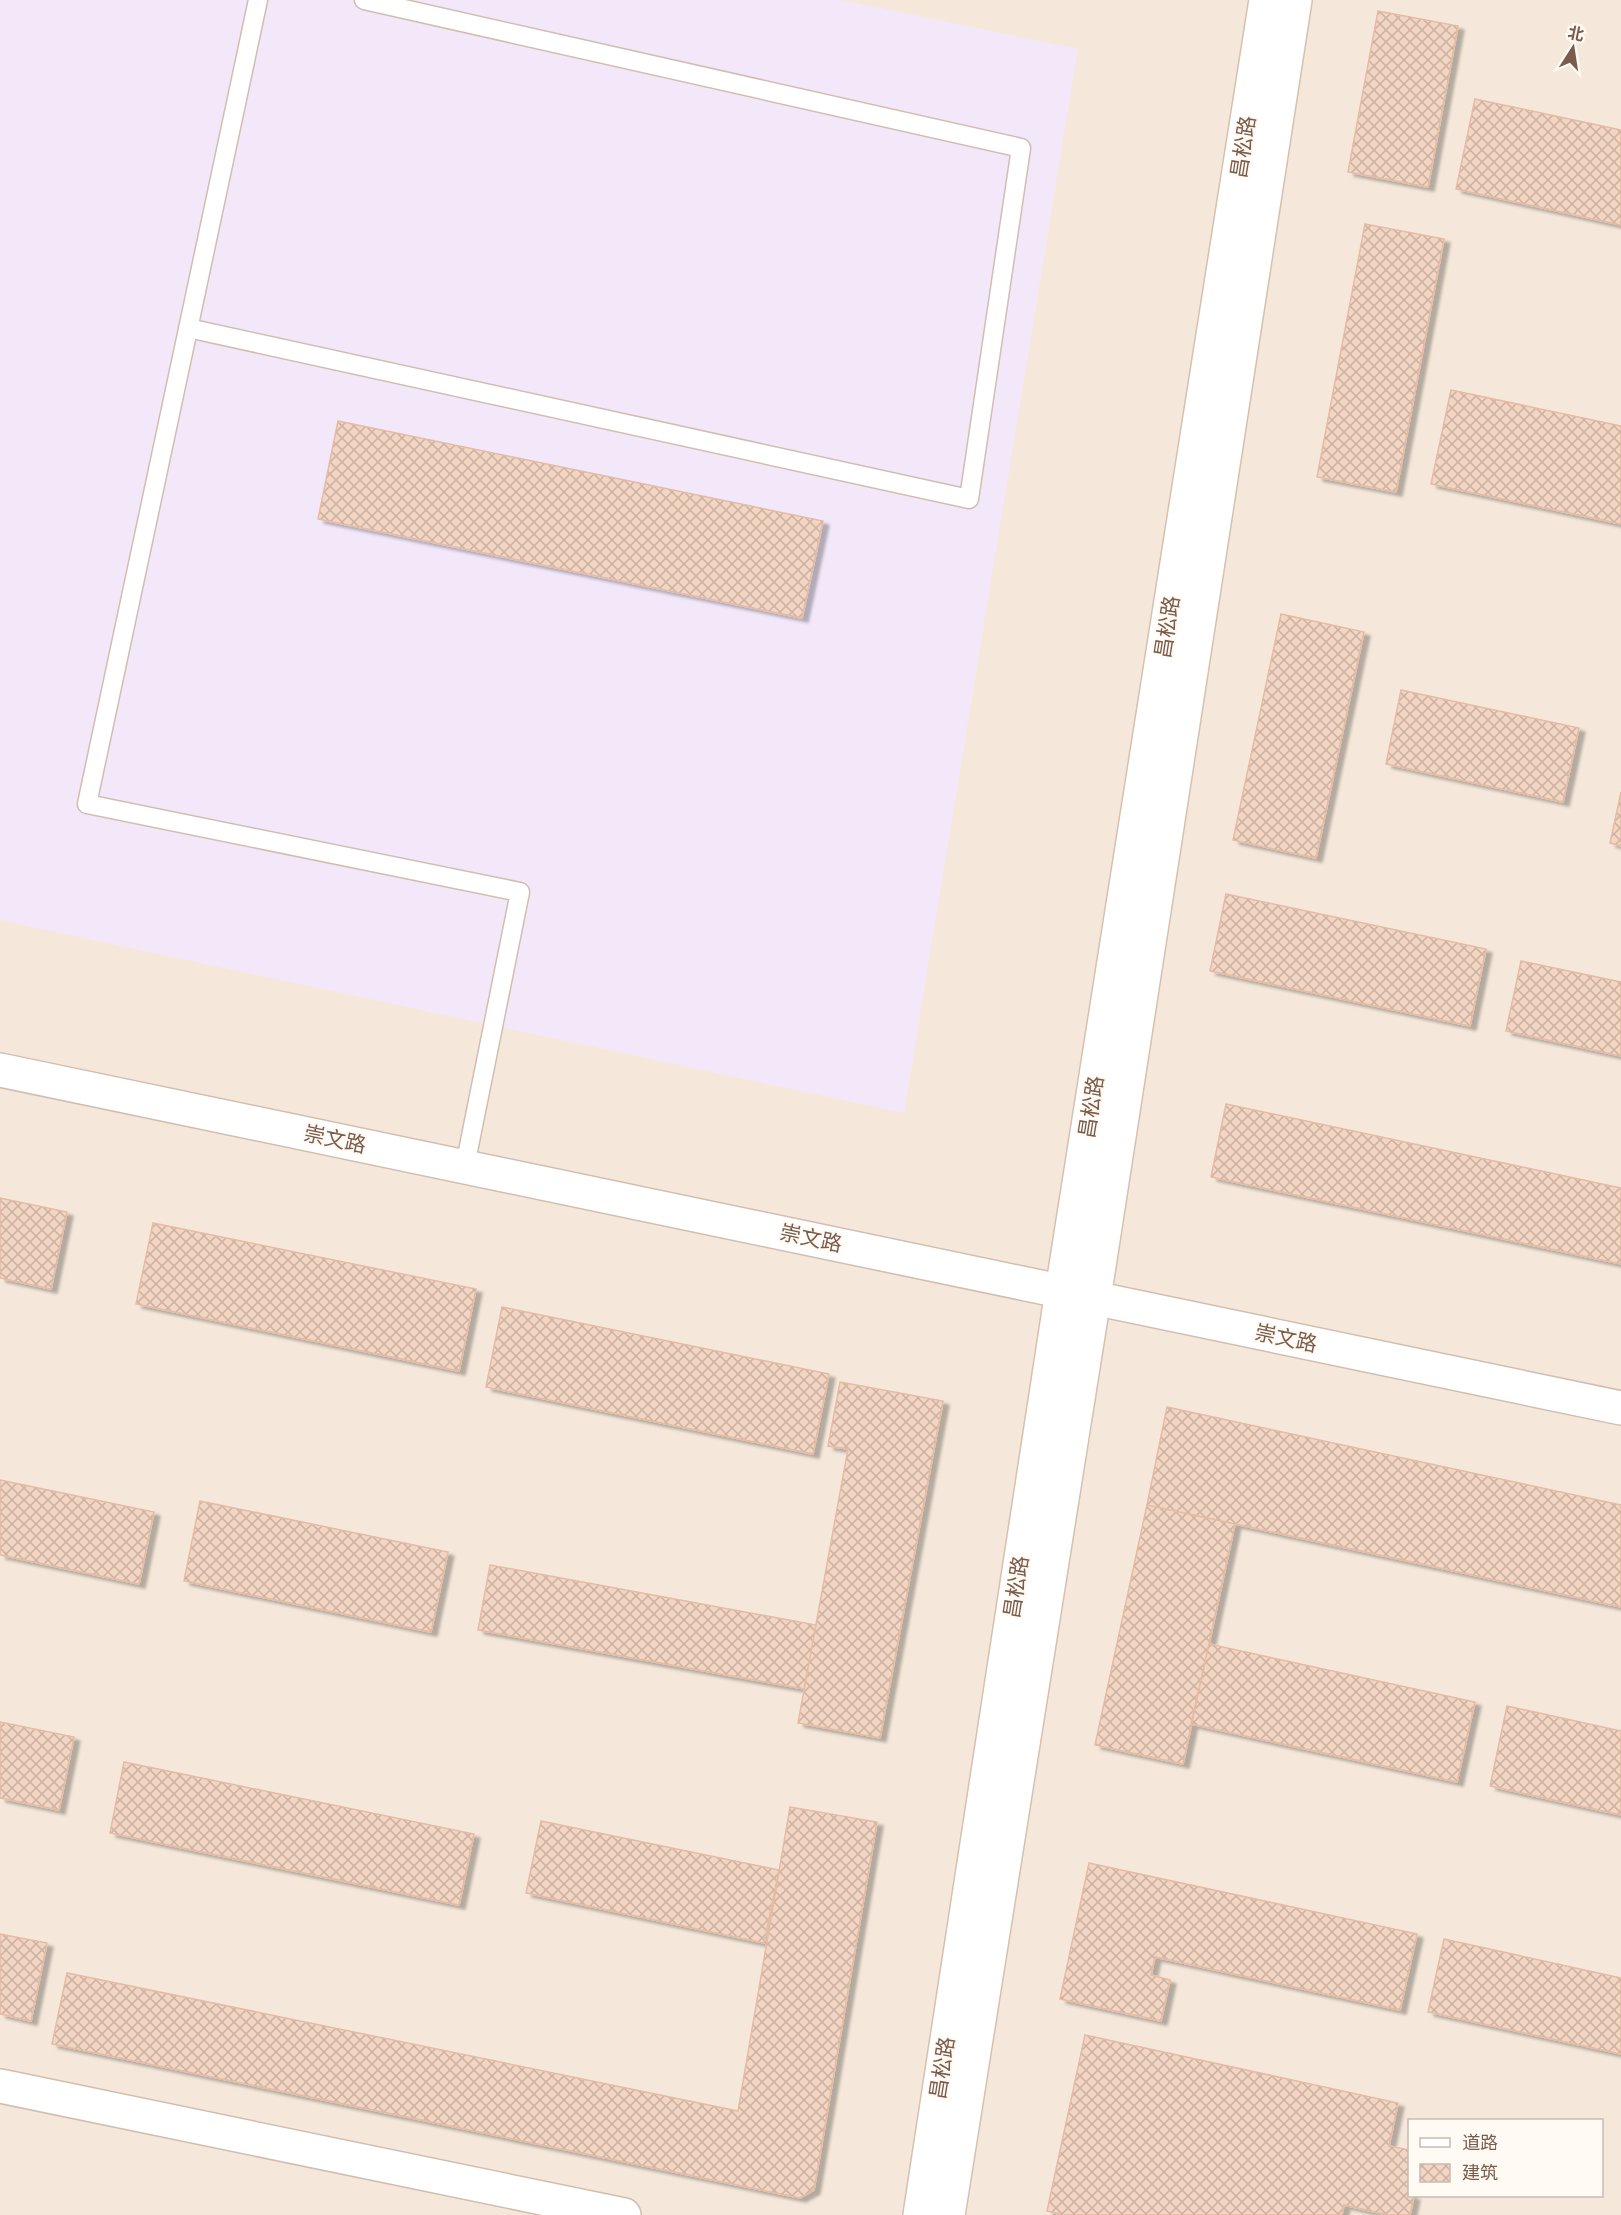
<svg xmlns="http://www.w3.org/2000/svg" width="1621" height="2215" viewBox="0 0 1621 2215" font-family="'Archivo Narrow','Noto Sans SC',sans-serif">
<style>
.residential{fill:#f5e8da;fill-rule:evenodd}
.education{fill:#f3e8fa}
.building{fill:url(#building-cross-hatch);stroke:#e6bba3;stroke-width:1.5;filter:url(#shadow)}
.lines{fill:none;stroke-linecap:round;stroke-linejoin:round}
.service-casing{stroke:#d1beb0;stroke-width:21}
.minor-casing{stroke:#d1beb0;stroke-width:36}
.tertiary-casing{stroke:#d1beb0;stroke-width:36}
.secondary-casing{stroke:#d6c0b0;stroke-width:36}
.service{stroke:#fff;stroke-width:18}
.minor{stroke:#fff;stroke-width:33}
.tertiary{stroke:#fff;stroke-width:33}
.secondary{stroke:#fff;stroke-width:33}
.labels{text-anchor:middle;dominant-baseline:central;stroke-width:4.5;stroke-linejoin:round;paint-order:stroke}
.street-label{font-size:21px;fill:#7a5c4d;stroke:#fffaf3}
</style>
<defs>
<pattern id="building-cross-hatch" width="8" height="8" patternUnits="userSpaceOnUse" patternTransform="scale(1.5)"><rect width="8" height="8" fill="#f3d5c3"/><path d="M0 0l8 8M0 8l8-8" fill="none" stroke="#cab0a1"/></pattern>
<filter id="shadow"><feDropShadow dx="6" dy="4" stdDeviation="1.5" flood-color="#0004"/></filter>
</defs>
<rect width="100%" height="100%" fill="#fdf6ec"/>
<!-- residential -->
<path class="residential" d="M0,0h1621v2215h-1621zM1410,2120h192v76h-192z"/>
<!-- education -->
<path class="education" d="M0,0h841l237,49 -174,1064 -904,-193z"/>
<!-- building -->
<path class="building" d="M1378,11l80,15 -30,161 -80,-15z
M1475,99l146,31v95l-165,-36z
M1365,224l79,15 -48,253 -79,-15z
M1451,390l170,36v98l-190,-40z
M338,421l485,100 -21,97 -484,-99z
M1281,614l83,18 -48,226 -83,-18z
M1401,690l178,38 -16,74 -177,-38z
M1621,792v54l-11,-3z
M1226,894l260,55 -16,77 -260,-55z
M1521,961l100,21v74l-115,-25z
M1226,1104l395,84v76l-410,-87z
M0,1198l67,14 -16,77 -51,-11z
M153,1223l323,66 -17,82 -323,-67z
M502,1307l327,67 -16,80 -327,-67z
M840,1382l103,19 -63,337 -82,-15 50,-274 -20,-3z
M1167,1407l454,98v102l-474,-102z
M0,1480l154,32 -15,72 -139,-29z
M200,1501l248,51 -17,80 -247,-51z
M1147,1505l88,19 -52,240 -88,-19z
M490,1565l326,60 -12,64 -326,-59z
M1209,1644l266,58 -18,80 -266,-58z
M1507,1706l114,25v84l-131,-29z
M0,1722l74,15 -15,73 -59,-12z
M124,1762l350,72 -15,71 -349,-72z
M790,1807l87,15 -63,368 -14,8 -748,-154 15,-71 671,138z
M541,1821l238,49 -15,73 -238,-50z
M1089,1863l328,71 -17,76 -245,-53 -4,18 19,5 -9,41 -101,-22z
M0,1934l47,9 -16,78 -31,-7z
M1444,1939l177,39v76l-193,-42z
M1085,2035l313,68 -9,43 21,4v46h4l-4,19h-22l-44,-10 -2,10h-279l-16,-4z"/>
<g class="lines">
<!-- service casing -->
<g class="service-casing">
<path id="service" d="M258,0l-171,804 433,88 -55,274
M188,328l781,171 52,-351 -657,-148"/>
</g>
<!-- minor casing -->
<g class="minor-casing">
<path id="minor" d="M0,2086l624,129"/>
</g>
<!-- tertiary casing -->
<g class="tertiary-casing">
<path id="tertiary" d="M0,1070l1621,338"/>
</g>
<!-- secondary casing -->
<g class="secondary-casing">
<path id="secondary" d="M920,2215l142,-924 204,-1291
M948,2215l146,-917 201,-1298"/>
</g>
<!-- service -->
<use href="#service" class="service"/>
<!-- minor -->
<use href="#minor" class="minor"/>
<!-- tertiary -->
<use href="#tertiary" class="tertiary"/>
<!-- secondary -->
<use href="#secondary" class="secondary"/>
</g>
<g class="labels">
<!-- street labels -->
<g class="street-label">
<text transform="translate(1243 147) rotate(-81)">昌松路</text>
<text transform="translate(1167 627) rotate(-81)">昌松路</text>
<text transform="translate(1091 1107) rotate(-81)">昌松路</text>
<text transform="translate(335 1139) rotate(12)">崇文路</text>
<text transform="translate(811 1238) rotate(12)">崇文路</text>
<text transform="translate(1286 1338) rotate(12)">崇文路</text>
<text transform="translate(1016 1587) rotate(-81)">昌松路</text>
<text transform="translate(942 2068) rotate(-81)">昌松路</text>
</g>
</g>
<!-- legend -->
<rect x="1408" y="2119" width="195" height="78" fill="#fffaf3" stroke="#cabbb1" stroke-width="1.5"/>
<rect x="1420" y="2138" width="30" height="9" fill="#ffffff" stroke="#cabbb1" stroke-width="1.5"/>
<text x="1462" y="2149" font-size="18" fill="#7a5c4d">道路</text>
<rect x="1420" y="2164" width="30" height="18" fill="url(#building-cross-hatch)" stroke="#cabbb1" stroke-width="1.5"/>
<text x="1462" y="2179" font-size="18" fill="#7a5c4d">建筑</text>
<!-- north arrow -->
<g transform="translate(1573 48) rotate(12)" stroke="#fffaf3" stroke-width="4.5" paint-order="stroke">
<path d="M0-4.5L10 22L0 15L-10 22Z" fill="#7a5c4d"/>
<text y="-9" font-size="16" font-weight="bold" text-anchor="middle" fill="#7a5c4d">北</text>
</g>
</svg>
